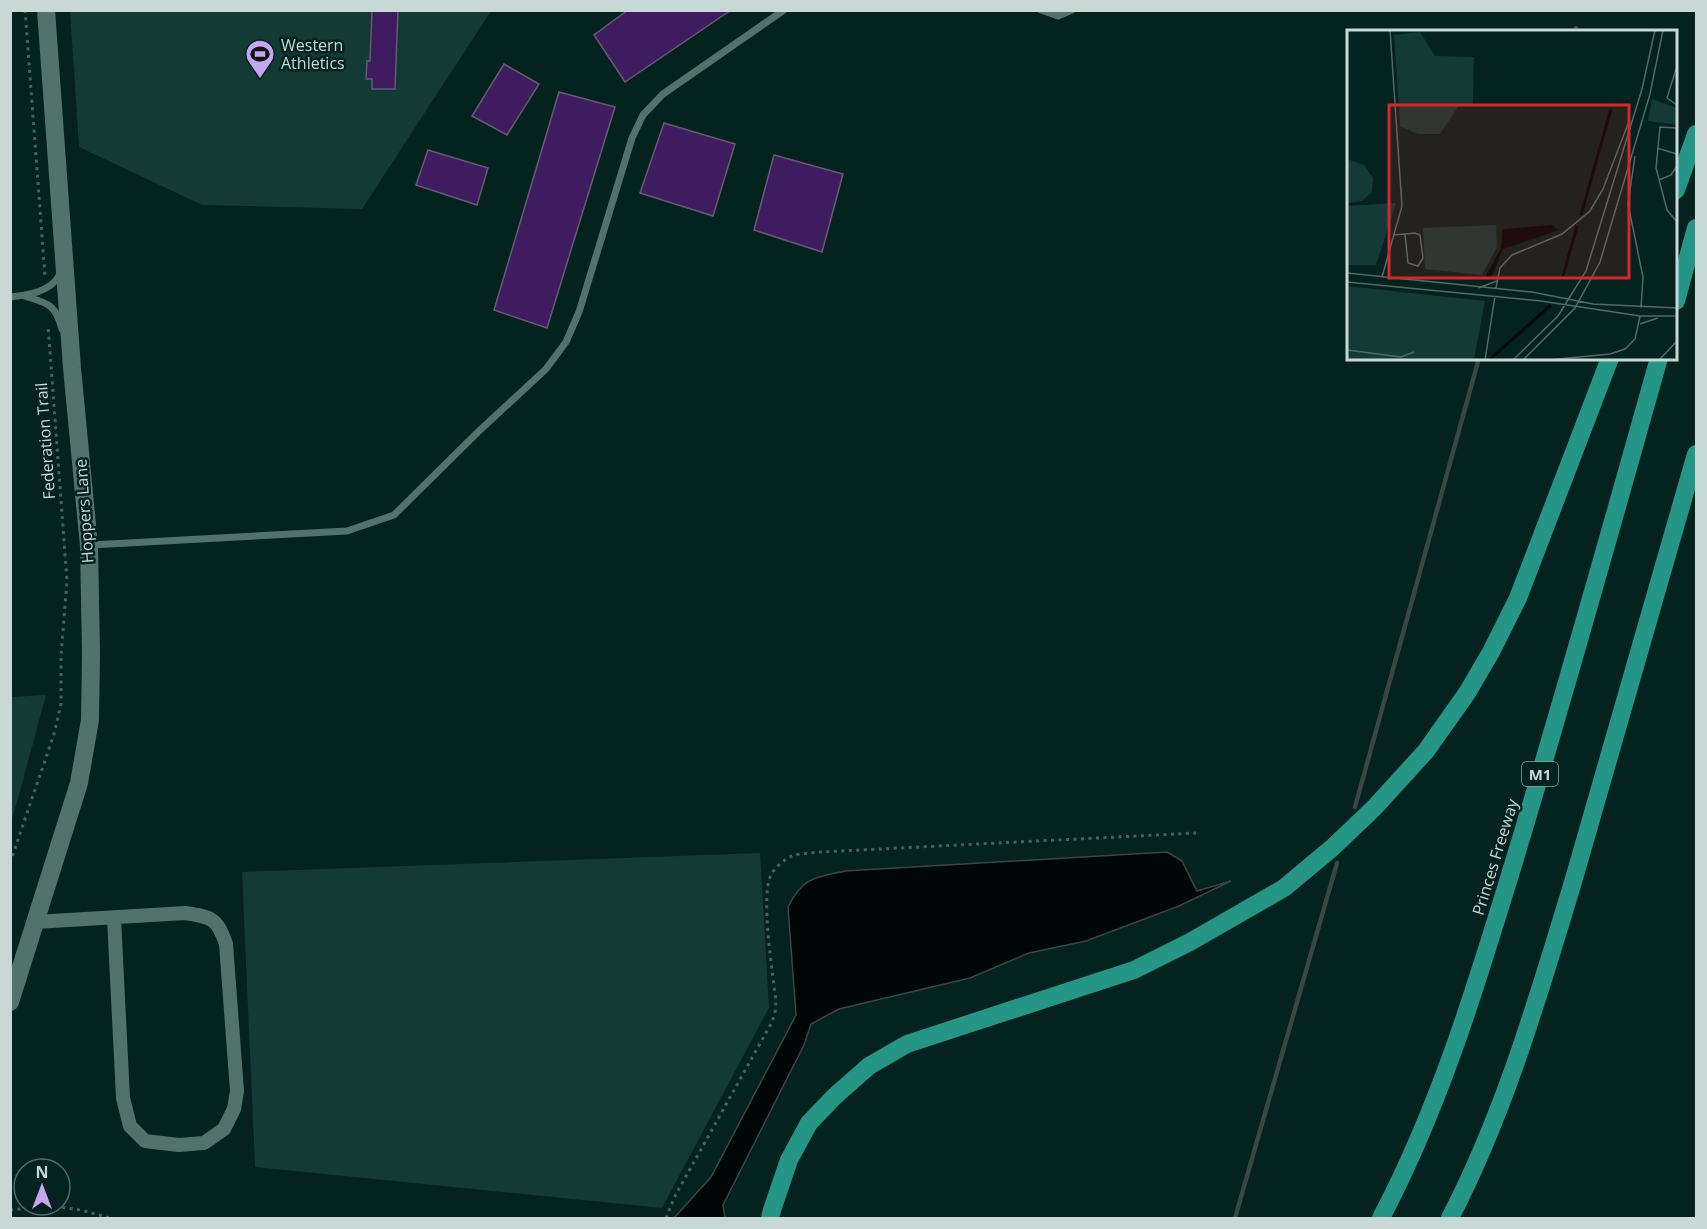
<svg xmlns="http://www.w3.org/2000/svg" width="1707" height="1229" viewBox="0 0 1707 1229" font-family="'Open Sans',sans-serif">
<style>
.green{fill:#133a34}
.water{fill:#000706;stroke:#3c4644;stroke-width:1.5}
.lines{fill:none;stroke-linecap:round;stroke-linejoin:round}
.stream{stroke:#3c4644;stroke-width:4.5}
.building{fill:#3f1c60;stroke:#655c72;stroke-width:1.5}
.path{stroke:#49625e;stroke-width:3;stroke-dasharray:3 4.5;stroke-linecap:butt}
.service{stroke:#53726c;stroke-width:7}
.minor{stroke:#53726c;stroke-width:14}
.tertiary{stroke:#53726c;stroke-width:18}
.motorway{stroke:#259586;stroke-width:18}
.labels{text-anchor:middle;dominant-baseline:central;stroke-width:5;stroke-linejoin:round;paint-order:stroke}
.shield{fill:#04221e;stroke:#8da19e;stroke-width:1.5}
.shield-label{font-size:15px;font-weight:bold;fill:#c8d8d5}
.poi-label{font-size:16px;fill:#c8d8d5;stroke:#04221e;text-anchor:start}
.street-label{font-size:16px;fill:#c8d8d5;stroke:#04221e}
.inset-river{fill:none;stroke:#000706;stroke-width:3}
.inset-road{fill:none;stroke:#526b67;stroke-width:1.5}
.view{fill:#d62828;fill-opacity:0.15;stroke:#d62828;stroke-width:3}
.inset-edge{fill:none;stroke:#c8d8d5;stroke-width:3}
</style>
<rect width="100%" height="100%" fill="#04221e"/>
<!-- green -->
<path class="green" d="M70,11h421l-129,198 -160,-4 -123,-58z
M46,695l-27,100 -8,27v-125z
M760,853l9,155 -107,200 -407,-41 -13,-295z"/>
<!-- water -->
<path class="water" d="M1167,852l15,9 15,30 34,-10 -52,25 -93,35 -57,12 -59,25 -131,31 -28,15 -7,21 -81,160 2,13h-51l37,-41 85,-162 -8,-108c15,-30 26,-29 57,-36z"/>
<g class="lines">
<!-- stream -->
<path class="stream" d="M1575,32l1,-4
M1355,807l124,-449
M1235,1218l102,-355"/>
</g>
<!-- building -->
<path class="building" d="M372,10h26l-3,79h-23v-10h-6l1,-18h3z
M628,10h103l-106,72 -31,-47z
M504,64l35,20 -32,51 -35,-19z
M559,92l56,15 -68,221 -53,-18z
M664,123l71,21 -22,72 -73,-23z
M428,150l60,18 -11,37 -61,-20z
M774,155l69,19 -21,78 -68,-22z"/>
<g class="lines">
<!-- path -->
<path class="path" d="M25,10l20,266
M10,863l44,-129 7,-30v-48l6,-75 -19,-256
M10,1210l42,-4 29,4 29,8
M666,1218l9,-22 97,-174 3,-9 1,-12c-3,-26 -16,-106 -5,-126 4,-8 14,-16 21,-19 8,-3 20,-3 28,-4l376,-19"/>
<!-- service -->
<path class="service" d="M1041,10l17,6 14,-6
M24,296c23,7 31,7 38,33
M10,297c19,-2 41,-5 50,-23
M91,545l256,-14 47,-16 85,-84 67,-62 20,-27 13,-30 53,-174 11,-23 20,-21 121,-84"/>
<!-- minor -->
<path class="minor" d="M35,922l150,-9c27,4 32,5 41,31l11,147 -3,18 -10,20 -20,14 -25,2 -34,-4 -15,-15 -7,-28 -9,-180"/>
<!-- tertiary -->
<path class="tertiary" d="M10,1002l69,-219 11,-63 1,-67 -2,-107 -17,-178 -26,-358"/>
<!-- motorway -->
<path class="motorway" d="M1676,190l20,-56
M1676,301l20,-73
M770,1218l2,-8 17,-50 20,-37 26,-27 34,-30 38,-22 227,-74 56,-28 94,-54 48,-40 42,-40 52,-57 41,-58 24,-41 27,-54 92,-240
M1381,1218c59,-112 95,-232 132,-353 51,-168 98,-337 146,-507
M1450,1218c55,-106 88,-221 123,-336 42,-142 82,-285 123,-428"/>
</g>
<!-- icons -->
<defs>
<g id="stadium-pin" transform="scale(1.5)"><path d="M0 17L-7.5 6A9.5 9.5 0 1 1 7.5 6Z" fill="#c6a6f0" stroke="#04221e"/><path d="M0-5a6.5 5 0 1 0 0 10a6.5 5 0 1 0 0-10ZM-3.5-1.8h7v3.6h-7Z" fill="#111"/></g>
</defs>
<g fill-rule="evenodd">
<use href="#stadium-pin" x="260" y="54"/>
</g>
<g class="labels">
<!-- shield labels -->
<rect class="shield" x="1522" y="762" width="36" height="24" rx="4.5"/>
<g class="shield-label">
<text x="1540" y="774">M1</text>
</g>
<!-- poi labels -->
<g class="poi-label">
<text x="281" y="45">Western<tspan x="281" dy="18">Athletics</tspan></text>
</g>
<!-- street labels -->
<g class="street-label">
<text transform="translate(45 441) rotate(-94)">Federation Trail</text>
<text transform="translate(84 511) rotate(-94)">Hoppers Lane</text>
<text transform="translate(1495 857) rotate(-73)">Princes Freeway</text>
</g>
</g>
<!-- overview -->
<g transform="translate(1347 30)">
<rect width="330" height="330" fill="#04221e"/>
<path d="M73,2l15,24 39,1 -1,47h-13l-20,30h-22l-18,-8 -6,-91zM305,69l25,9v17l-29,-4zM0,129l17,6 9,13 -1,14 -10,9 -15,2zM49,173l-20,62h-29v-59zM149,195l1,22 -15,28 -57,-6 -2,-41zM0,256l138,15 -11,58 -127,1z" fill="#133a34"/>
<path d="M206,195l5,5 4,-1 -59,20 -12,29 -7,1 17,-31 2,-19z" fill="#000706"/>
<path class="inset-river" d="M234,185l30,-106M215,250l15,-54M142,330l62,-55"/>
<path class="inset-road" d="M330,36l-10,32 10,7M330,98l-17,-1 -4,41 11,42 10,12M310,118l20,6M288,126l-7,48 15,73 -2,31M312,150l12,-5 6,-9M47,205l21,-2 5,2 3,23 -5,8 -10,-3 -3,-29M0,243l185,19 61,12 84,4M35,247l20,-71 -12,-176M0,252l194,19 99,15h37M131,258l19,-7M149,258l4,-20 12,-13 50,-21 28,-23 13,-22 25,-65M293,294l18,-6M0,320l54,7 13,-5M138,330l10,-64M166,330l45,-44 28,-45 56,-182 13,-59M176,330l52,-52 25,-46 50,-168 13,-64M201,330l62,-6 15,-5 10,-10 5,-23M312,330l18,-19"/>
<path class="view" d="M42,75h240v173h-240z"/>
<rect width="330" height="330" class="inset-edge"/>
</g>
<!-- border -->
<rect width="1707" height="1229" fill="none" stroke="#c8d8d5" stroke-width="24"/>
<!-- north arrow -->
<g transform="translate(42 1187)"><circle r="28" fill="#04221e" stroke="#526b67" stroke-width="1.5"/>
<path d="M0-4.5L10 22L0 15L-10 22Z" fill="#c6a6f0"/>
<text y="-9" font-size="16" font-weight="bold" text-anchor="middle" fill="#c8d8d5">N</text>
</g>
</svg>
